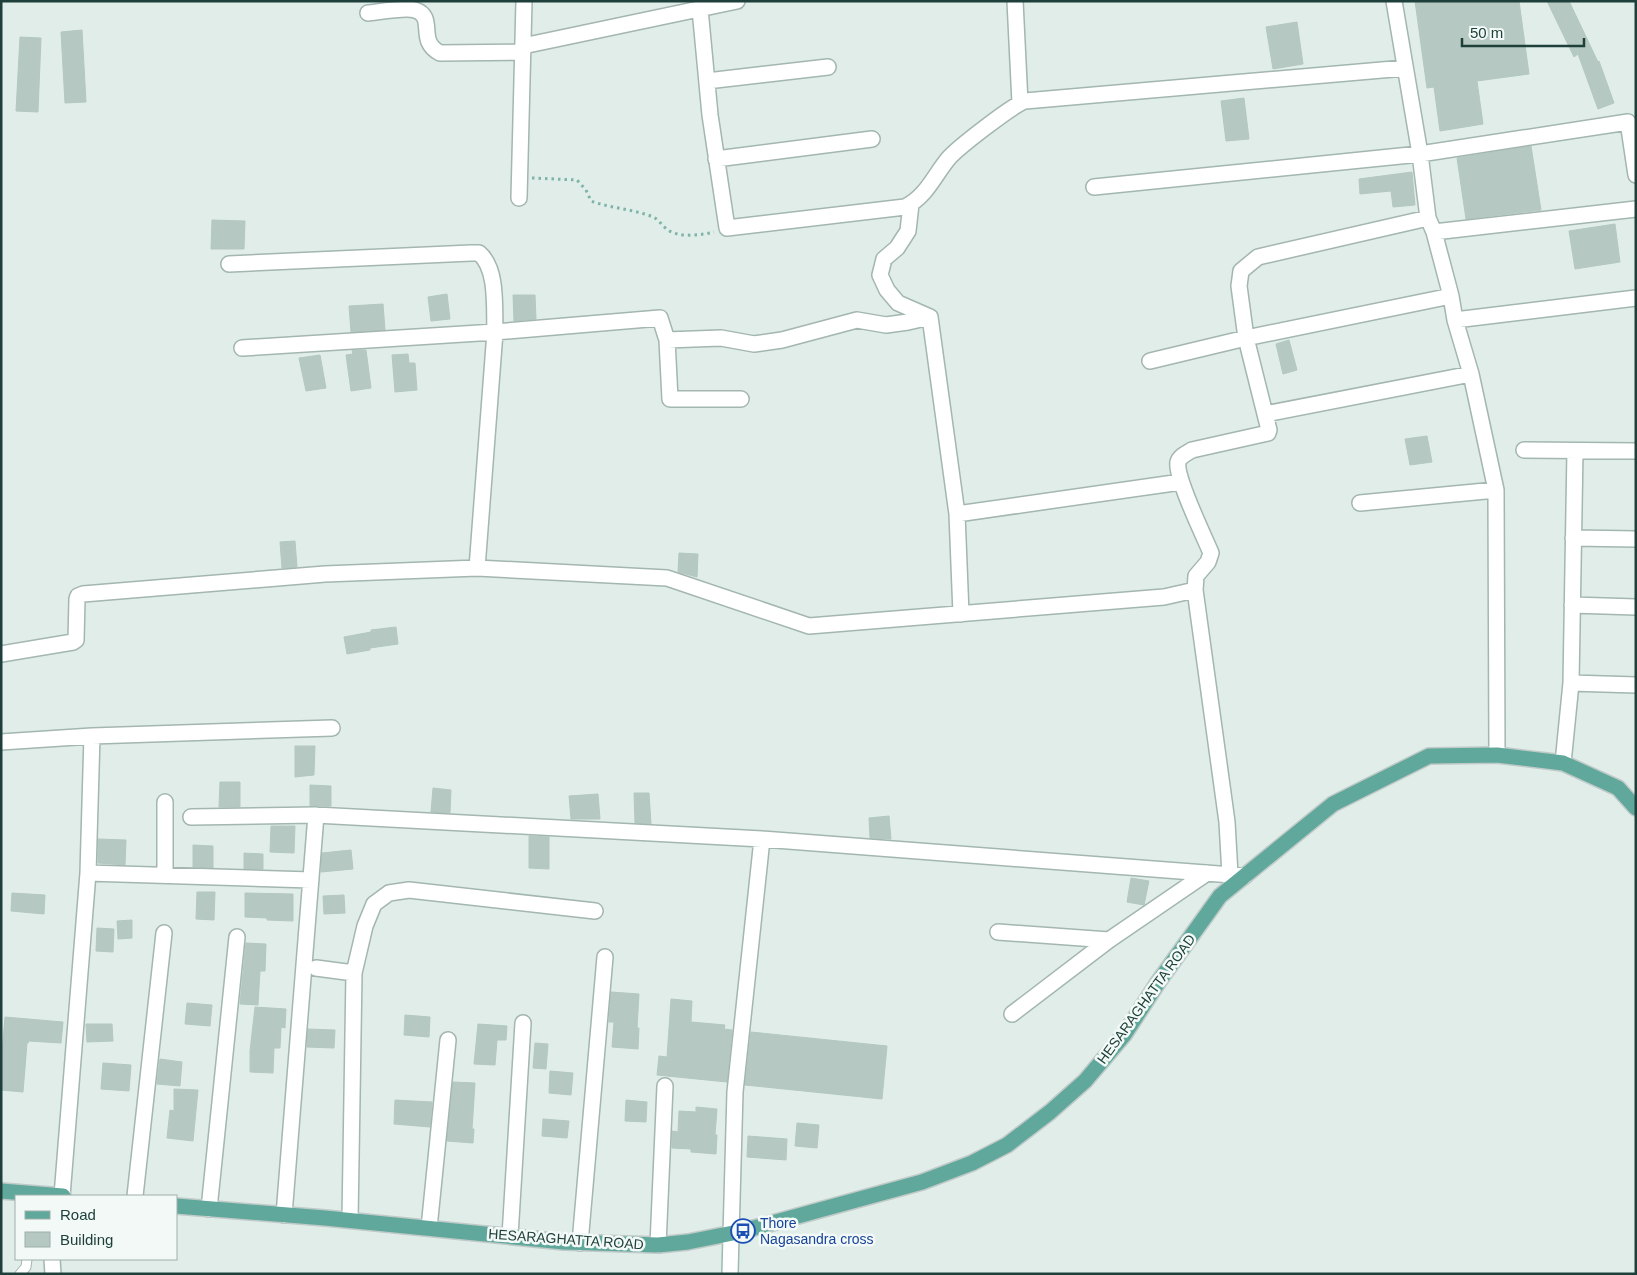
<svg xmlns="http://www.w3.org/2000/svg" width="1637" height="1275" viewBox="0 0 1637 1275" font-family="Arial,sans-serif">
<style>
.building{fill:#b6c8c2;stroke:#b3c8c1}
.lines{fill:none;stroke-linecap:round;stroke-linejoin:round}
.lane-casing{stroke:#a3b6b1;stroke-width:11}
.street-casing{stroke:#a3b6b1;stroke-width:18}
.secondary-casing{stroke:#9ebab2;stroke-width:18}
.primary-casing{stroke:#c0cac8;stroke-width:18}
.path{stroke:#7eb4a8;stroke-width:3;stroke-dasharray:2.5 4;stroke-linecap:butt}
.lane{stroke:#fff;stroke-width:9}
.street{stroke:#fff;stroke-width:15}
.secondary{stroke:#fff;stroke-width:15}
.primary{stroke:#60a89b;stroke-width:15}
.labels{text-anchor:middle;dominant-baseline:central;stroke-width:5;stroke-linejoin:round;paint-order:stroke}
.street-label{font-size:14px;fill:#1f403a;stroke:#f2f9f6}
.transit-label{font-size:14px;fill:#164399;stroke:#f2f9f6;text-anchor:start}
</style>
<rect width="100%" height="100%" fill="#e1ede9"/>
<!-- building -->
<path class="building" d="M1415,1h104l10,73 -52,7 6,43 -43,7 -6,-44 -7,1z
M1547,1h22l29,61 1,-1 15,42 -16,6 -20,-55 -4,3z
M1297,22l6,42 -30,5 -7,-42z
M82,30l4,72 -21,1 -4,-71z
M20,37l21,1 -3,74 -22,-1z
M1244,98l5,41 -23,2 -5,-40z
M1531,146l10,64 -75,9 -9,-61z
M1412,172l3,33 -22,2 -2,-16 -31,3 -1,-15z
M212,220l33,1 -1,28h-33z
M1615,224l5,38 -45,7 -6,-38z
M447,294l3,25 -19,2 -3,-24z
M513,295h22l1,24 -22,2z
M383,304l2,26 -34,2 -2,-26z
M1289,340l8,30 -14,4 -7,-30z
M352,350h14l5,38 -20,3 -5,-36 7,-1z
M408,354l1,9h6l2,27 -22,2 -3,-37z
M320,355l6,33 -20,3 -7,-33z
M1427,436l5,26 -22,3 -5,-26z
M295,541l2,26 -15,1 -2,-26z
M679,553l19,1 -1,23 -19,-5z
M396,627l2,17 -28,4v2l-23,4 -3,-17 27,-5v-2z
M295,746h20l-1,29 -19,2z
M220,782h20v25h-21z
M310,785l21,1v20h-21z
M433,788l18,2 -1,23 -19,-1z
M634,793h15l2,31 -16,-1z
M598,794l2,25h-29l-2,-23z
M889,816l2,23 -21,-1 -1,-20z
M271,826h24l-1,27 -24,-1z
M529,836l20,1v32l-20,-1z
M98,839l28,1 -1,25 -27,-2z
M193,845l20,1v22l-20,-1z
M351,850l2,19 -32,3 1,-19z
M244,853l19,1v15h-19z
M1131,878l18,3 -5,24 -17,-3z
M197,892h18l-1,28 -18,-1z
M12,893l33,2 -1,19 -33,-3z
M245,893l48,1v27l-26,-1v-2l-22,-1z
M344,895l1,18 -21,1 -1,-18z
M132,920v18l-14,1 -1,-18z
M97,928l17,1 -1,23 -17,-1z
M246,943l20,1 -1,27h-5l-2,34 -18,-1z
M611,992l28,2 -2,34h2l-1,21 -26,-2 2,-25h-5z
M671,999l21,2 -1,21 34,3 -1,4 8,1 -5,52 -70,-7 2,-19 8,1z
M187,1003l25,2 -2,21 -25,-2z
M255,1007l31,2 -1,19 -4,-1 -1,21h-6l-1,25 -23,-1v-21z
M405,1015l25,2 -1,20 -25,-2z
M5,1017l58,5 -2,21 -32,-2 -1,2h-1l-4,49 -22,-2v-27z
M86,1024h26l1,17 -26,1z
M478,1024l29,2 -1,14h-9l-2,25 -21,-1z
M308,1029l27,1 -1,18 -27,-1z
M751,1032l136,14 -5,53 -137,-14z
M535,1043l13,1 -2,25 -13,-1z
M160,1059l22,3 -2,24 -23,-2z
M103,1063l28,2 -2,26 -28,-2z
M550,1071l23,2 -2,22 -22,-2z
M453,1082l22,1 -3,46h2l-1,14 -26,-2z
M174,1089l24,1 -5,51 -26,-3 3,-28 4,1z
M395,1100l37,2 -2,25 -36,-3z
M626,1100l21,2 -1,20 -21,-1z
M696,1107l21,2 -2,26h2l-1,19 -25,-2v-3l-19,-1v-17l6,1 1,-21 17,1z
M543,1119l26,2 -2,17 -25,-2z
M797,1123l22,2 -2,23 -22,-2z
M748,1136l39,3 -1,21 -39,-3z"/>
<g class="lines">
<!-- lane casing -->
<g class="lane-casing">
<path id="lane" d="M20,1274l6,-7 1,-8"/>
</g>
<!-- street casing -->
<g class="street-casing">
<path id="street" d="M1015,1l5,102
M1394,1l26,153 8,64 6,14 17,64 4,24 16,54 25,116 1,265
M700,9l10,106 17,113 178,-21c21,-10 29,-31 43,-48 9,-11 65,-54 77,-58l380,-33
M368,13c10,-1 38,-6 47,-3 22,7 1,31 25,43l83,-1
M523,46l214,-45
M707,81l121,-14
M716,159l156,-20
M1094,187l326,-33 208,-32 8,53
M519,198l5,-197
M911,204l-3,27 -11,17 -13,11 -4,16 7,15 11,13 32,14 27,197
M1434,232l202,-23
M229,264l242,-11h8c19,16 15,55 16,79l-18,236
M1455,320l181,-22
M667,340l54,-2 33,6 28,-4 75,-20 29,5 22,-3 22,-5
M242,348l253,-16 165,-14 7,22 3,59h71
M1150,361l96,-23 205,-42
M1265,414l206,-40
M1524,450l112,1
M1360,503l136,-13
M1573,538l63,1
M1572,605l64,2
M961,614l-4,-100 224,-32
M1,654l72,-12 3,-2 1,-41 1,-3 5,-2 242,-20 152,-6 190,10 142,48 355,-29 31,-7
M1571,683l65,2
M1,742l91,-6 240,-8
M1563,763l8,-80 4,-232
M191,817l125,-2 446,24 483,37
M88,873l223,7
M165,875v-73
M1230,875l-3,-53 -32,-232 1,-14 12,-14 3,-9c-7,-17 -36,-76 -33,-91 2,-6 9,-9 14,-12l76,-17 1,-3 -23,-92 -7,-52 2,-15 17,-14 170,-39
M998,932l111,8
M316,968l38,5
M1012,1014l97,-74 98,-67
M62,1196l26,-323 4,-137
M135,1196l29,-263
M209,1209l28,-272
M284,1215l32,-400
M350,1220l4,-247 11,-47 9,-22 15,-11 20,-3 186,21
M429,1228l19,-188
M731,1235l4,-143 27,-253
M510,1236l13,-213
M580,1243l25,-286
M658,1245l7,-159
M52,1259l1,15"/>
</g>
<!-- secondary casing -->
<g class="secondary-casing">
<path id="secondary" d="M730,1274l1,-39"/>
</g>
<!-- primary casing -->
<g class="primary-casing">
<path id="primary" d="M1,1191l62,5
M176,1206l149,12 239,24 94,3 30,-3 55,-11 179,-49 50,-19 35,-18 43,-33 35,-31 39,-46 35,-54 61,-85 113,-92 96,-48 68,-1 66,8 55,25 18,20"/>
</g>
<!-- path -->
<path class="path" d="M532,178l45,2 9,10 5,11c19,7 40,8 60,15 7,2 11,10 17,14 11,8 34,5 46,2"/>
<!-- lane -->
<use href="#lane" class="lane"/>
<!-- street -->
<use href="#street" class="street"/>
<!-- secondary -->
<use href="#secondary" class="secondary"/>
<!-- primary -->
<use href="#primary" class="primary"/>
</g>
<!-- icons -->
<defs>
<g id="bus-ring" transform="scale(1.25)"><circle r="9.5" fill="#f2f9f6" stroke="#1a4fb4" stroke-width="1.5"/><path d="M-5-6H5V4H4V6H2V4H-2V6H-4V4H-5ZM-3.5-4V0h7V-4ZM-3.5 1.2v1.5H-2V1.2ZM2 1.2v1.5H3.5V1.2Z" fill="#1a4fb4"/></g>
</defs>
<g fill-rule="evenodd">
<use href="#bus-ring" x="743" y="1231"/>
</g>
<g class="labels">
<!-- street labels -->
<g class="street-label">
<text transform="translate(1146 999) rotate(-54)">HESARAGHATTA ROAD</text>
<text transform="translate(566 1239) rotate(4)">HESARAGHATTA ROAD</text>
</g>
<!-- transit labels -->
<g class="transit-label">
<text x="760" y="1223">Thore<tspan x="760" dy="16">Nagasandra cross</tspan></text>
</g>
</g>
<!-- border -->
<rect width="1637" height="1275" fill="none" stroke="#1f403a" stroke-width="5"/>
<!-- legend -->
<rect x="15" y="1195" width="162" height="65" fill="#f2f9f6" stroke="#9eafab"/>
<rect x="25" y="1211" width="25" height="8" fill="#60a89b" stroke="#9eafab"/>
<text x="60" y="1220" font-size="15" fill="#1f403a">Road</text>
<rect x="25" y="1232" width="25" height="15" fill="#b6c8c2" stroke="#9eafab"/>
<text x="60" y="1245" font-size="15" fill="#1f403a">Building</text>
<!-- scale -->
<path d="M1462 38v8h122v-8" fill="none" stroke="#1f403a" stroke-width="2.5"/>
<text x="1470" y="38" font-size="15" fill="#1f403a" stroke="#f2f9f6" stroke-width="4" paint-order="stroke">50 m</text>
</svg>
